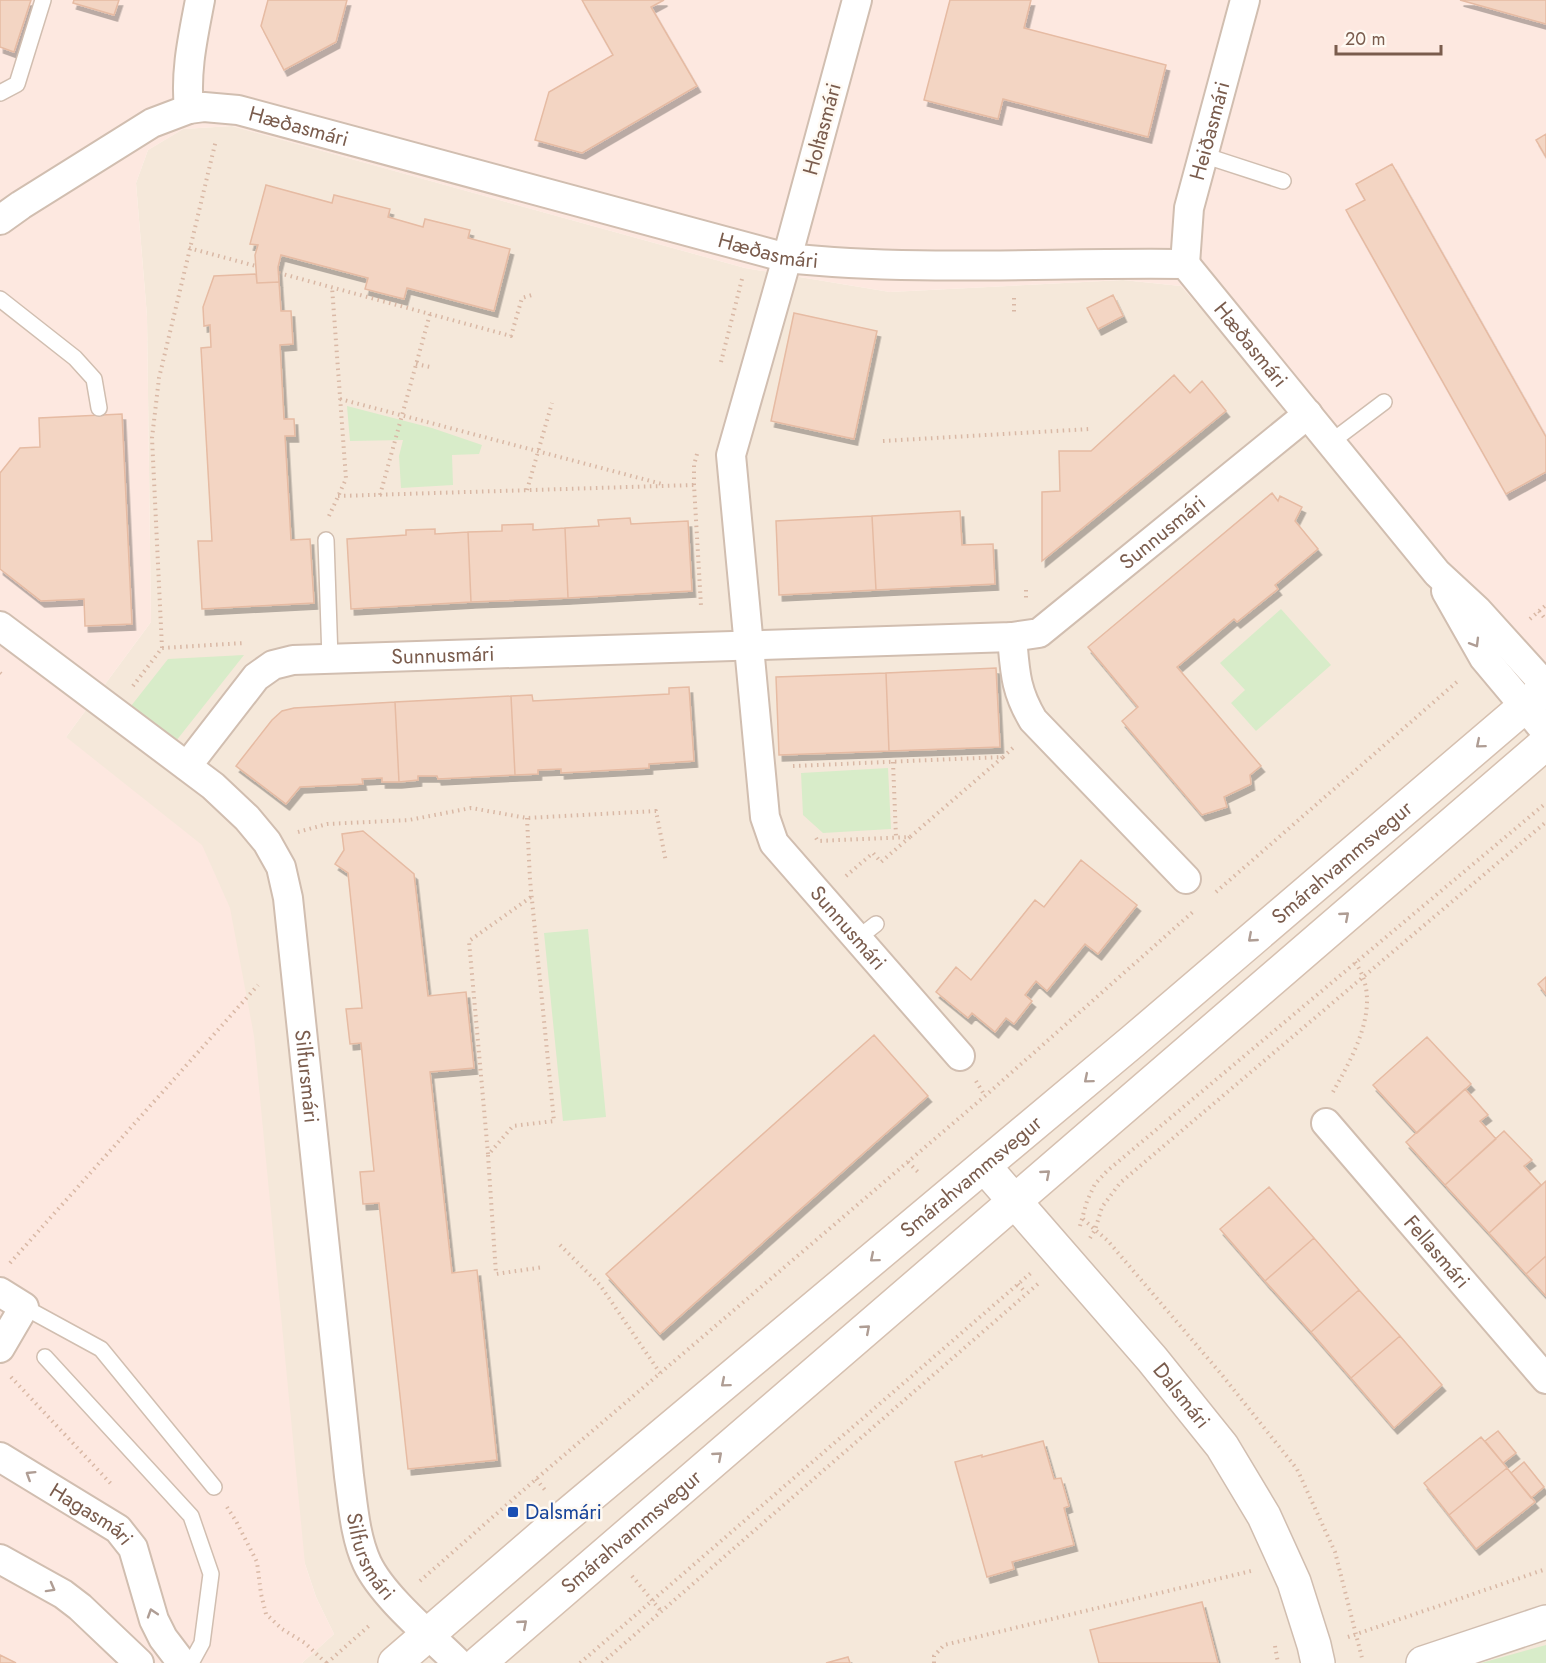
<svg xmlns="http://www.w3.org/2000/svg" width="1546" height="1663" viewBox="0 0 1546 1663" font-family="Jost,sans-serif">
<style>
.residential{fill:#f5e8da}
.commercial{fill:#fde8e0}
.green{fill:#d8ecc9}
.building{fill:#f3d5c3;stroke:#e6bba3;stroke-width:1.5;filter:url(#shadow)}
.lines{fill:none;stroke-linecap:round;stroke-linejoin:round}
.service-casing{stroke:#d1beb0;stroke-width:18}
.minor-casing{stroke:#d1beb0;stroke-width:32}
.tertiary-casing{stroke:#d1beb0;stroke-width:36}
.secondary-casing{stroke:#d6c0b0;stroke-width:36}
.path{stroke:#d9b8a5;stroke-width:4;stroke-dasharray:1.5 4.5;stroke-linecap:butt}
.service{stroke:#fff;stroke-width:15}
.minor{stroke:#fff;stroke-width:28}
.tertiary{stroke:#fff;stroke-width:33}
.secondary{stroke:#fff;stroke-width:33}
.oneway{stroke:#af9d94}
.transit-dot{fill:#1a4fb4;stroke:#fffaf3;stroke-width:2}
.labels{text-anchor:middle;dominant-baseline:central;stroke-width:5;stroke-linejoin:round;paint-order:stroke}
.street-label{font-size:21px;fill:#7a5c4d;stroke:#fffaf3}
.transit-label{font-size:21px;fill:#164399;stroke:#fffaf3;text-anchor:start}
</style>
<defs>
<filter id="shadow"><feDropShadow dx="3.5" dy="6" stdDeviation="0" flood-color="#0004"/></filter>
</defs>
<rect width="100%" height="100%" fill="#fdf6ec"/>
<!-- residential -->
<path class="residential" d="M232,126l513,142 145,24 233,-12 58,6 365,412v965h-1244l32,-29 -18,-37 -11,-33 -239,-827 85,-115 -4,-306 -11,-133 12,-33 35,-21z"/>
<!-- commercial -->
<path class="commercial" d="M0,0h1546v698l-365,-412 -58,-6 -233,12 -145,-24 -513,-142 -49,3 -35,21 -12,33 11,133 4,306 -85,115 136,108 28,63 24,128 51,528 11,33 18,37 -32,29h-302z"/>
<!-- green -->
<path class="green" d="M347,406l85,22 50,17 -3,9 -27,1 1,30 -52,3 -2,-32 4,-16 -53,1z
M1281,609l50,56 -75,66 -25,-28 14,-13 -25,-27z
M244,655l-68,86 -45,-35 37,-47z
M888,768l3,61 -68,4 -20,-18 -2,-42z
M588,929l18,188 -43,4 -19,-188z
M1546,1645v18h-65z"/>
<!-- building -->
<path class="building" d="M0,0h31l-17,52 -14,-5z
M74,0h45l-5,15 -41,-12z
M268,0h79l-11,42 -52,28 -23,-44z
M582,0h82l-13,7 46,79 -115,67 -47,-13 14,-48 64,-37z
M950,0h81l-7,28 142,37 -18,72 -145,-38 -5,20 -74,-19z
M1460,0h86v24z
M1546,134v23l-10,-17z
M1392,164l154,273v35l-40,22 -160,-284 19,-10 -9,-16z
M266,185l66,18 2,-8 56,14 -2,8 35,10 2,-8 45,11 -2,8 42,11 -16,62 -87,-23 -3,11 -39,-10 3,-11 -87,-23 -3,12 1,15 -22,1 -2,-28 3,-10 -8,-1z
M256,274l1,9 22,-1 2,29h10l2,33 -13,1 4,74h10l1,17h-10l6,104 19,-1 4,64 -112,6 -4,-68h14l-11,-193 10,-1 -1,-22 -6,1 -1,-19 11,-31z
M1113,295l10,21 -25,13 -11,-21z
M794,313l83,18 -23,108 -83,-18z
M1174,375l16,18 12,-12 24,30 -184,150v-69l18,-1 -1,-40h32z
M122,414l10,210 -47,2 -1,-27 -43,2 -41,-32v-96l20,-25 20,-1 -1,-29z
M1272,493l6,8 2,-5 22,11 -7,14 23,28 -43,36 3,4 -41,33 -3,-3 -57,48 84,99 -11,9 1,9 -27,13 3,10 -25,8 -80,-94 16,-14 -50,-60z
M960,511l2,34 31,-1 2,40 -119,6 -4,-74z
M872,516l4,74 -97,5 -3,-74z
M630,518l1,6 57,-3 4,70 -124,7 -3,-70 34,-2 -1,-6z
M533,524v6l32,-2 3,70 -97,4 -3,-70 34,-1v-6z
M435,529v5l33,-2 3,70 -120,7 -4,-70 59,-4v-5z
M996,668l4,79 -111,4 -3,-78z
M886,673l3,78 -110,4 -3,-78z
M689,687l5,74 -45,3v4l-88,5v-4l-23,1v4l-23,1 -4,-79 21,-1 1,6 136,-7v-6z
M511,696l4,79 -77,4 -1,-3h-19v4l-19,2 -4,-80z
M395,702l4,80h-17v-4l-20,1 1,5 -63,3 -14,17 -50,-38 36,-46 10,-9 12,-3z
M363,831l51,43 14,122 38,-4 8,76 -44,4 22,201 25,-3 20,190 -89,9 -29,-266 -16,1 -3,-32 14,-1 -13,-128 -11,1 -4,-35 16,-1 -14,-135 -13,-9 9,-14 -2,-16z
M1081,860l56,45 -39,49 -13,-10 -38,47 -11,-10 -11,14 7,6 -18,23 -8,-6 -11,14 -23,-19 -4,5 -32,-26 20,-25 15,13 64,-80 9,7z
M1546,977v17l-8,-10z
M874,1035l54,61 -268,238 -54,-60z
M1427,1037l44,47 -54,49 -44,-48z
M1465,1089l23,26 -8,6 16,18 -51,46 -39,-43z
M1504,1131l28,29 -8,6 17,19 -52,48 -44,-48z
M1546,1181v75l-20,18 -37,-41z
M1269,1187l45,51 -49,43 -45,-52z
M1314,1238l45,52 -48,42 -46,-51z
M1546,1256v40l-20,-22z
M1359,1290l41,46 -49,42 -40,-46z
M1400,1336l42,49 -48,43 -43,-50z
M1498,1431l18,22 -13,10 -18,-22z
M1481,1437l26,31 -58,47 -25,-32z
M1043,1441l11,38 7,-1 8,28 -5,2 10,37 -62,17 2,7 -27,8 -32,-115 27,-7v2z
M1524,1462l20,25 -13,11 -20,-25z
M1507,1468l28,34 -59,47 -27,-34z
M1202,1602l16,61h-119l-9,-33z
M0,1655l16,8h-16z
M848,1657l2,6h-24z"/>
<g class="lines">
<!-- service casing -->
<g class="service-casing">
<path id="service" d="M0,93l17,-9 26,-84
M1203,155l80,26
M0,299l75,59 19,21 5,29
M1331,442l53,-40
M326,540l4,119
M858,938l18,-14
M24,1307l77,42 113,138
M45,1357l146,159 20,58 -9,69 -11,20"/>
</g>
<!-- minor casing -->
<g class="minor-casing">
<g id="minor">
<path id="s1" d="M857,0l-70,258 -56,197 34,362 9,26 186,213"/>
<path d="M189,109c-4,-38 4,-72 11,-109"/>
<path id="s2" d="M0,220l21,-15 131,-82 37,-14 15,-2 34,3 549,148c132,14 266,4 398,6l252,309 40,37 69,76"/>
<path id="s3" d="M1185,264l4,-56 56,-208"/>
<path d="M1446,591l38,67 62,74"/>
<path id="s4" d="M0,626l213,160 34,32 20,24 14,25 7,31 61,578c4,29 6,61 18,87 16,34 64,73 91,100"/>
<path d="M1012,637c3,34 3,53 21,83l153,159"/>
<path id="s5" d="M187,766l69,-89 17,-12 20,-5 719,-23 27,-4 269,-219"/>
<path id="s6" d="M1326,1123l220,256"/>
<path d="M0,1292l24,15 -24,41"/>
<path id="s7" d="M0,1457l118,72 15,19 21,72 9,18 19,25"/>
<path d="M0,1559l63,35 17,13 59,56"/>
</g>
</g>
<!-- tertiary casing -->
<g class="tertiary-casing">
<g id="tertiary">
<path id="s8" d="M984,1166l168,193 70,87 42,70 30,66 20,63 4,18"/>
<path d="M1423,1663l123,-41"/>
</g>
</g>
<!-- secondary casing -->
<g class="secondary-casing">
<g id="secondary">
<path id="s9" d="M395,1663l153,-132 585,-490 413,-353"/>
<path id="s10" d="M479,1663l1067,-920"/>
</g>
</g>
<!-- path -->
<path class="path" d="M189,248l67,18
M279,273l232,63 11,-38 10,-3
M1014,298v17
M721,362l21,-83
M416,364l14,3
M340,399l322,85
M883,441l207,-12
M697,454l-3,11v20l7,121
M527,490l25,-87
M380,495l50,-181
M338,496l356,-11
M329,516l17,-37 -14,-192
M1026,590v11
M1539,611l7,9
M1530,619l16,-14
M162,648l-10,-210 7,-60 57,-238
M0,673l1,1
M133,686l29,-38 82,-5
M893,762l3,75
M793,766l210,-9 12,-11
M527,818l3,62 24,241 -41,5 -25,29 8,119 48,-7
M298,832l29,-8 82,-4 62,-12 56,10 129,-7 10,51
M816,838l2,3 92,-4 93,-80
M846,876l27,-23 8,9 29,-25
M1216,892l243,-212
M976,1081l9,15
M1333,1092c21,-38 51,-89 22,-130
M488,1154l-19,-213 62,-44
M908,1162l12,12
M1083,1219l25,22 114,134 75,94 38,83 27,106
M1080,1226l7,-25 8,-17 12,-13 439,-368
M1090,1238l5,-8 7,-23 18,-24 426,-361
M560,1245l40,40 60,88
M10,1263l248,-278
M1018,1284l8,9
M11,1377l102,109
M536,1479l9,11
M227,1507l9,14 21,41 4,32 5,20 16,15 23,14 21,20
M632,1576l29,35
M420,1581l116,-102 449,-383 210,-186
M1348,1637l198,-68
M1275,1646l3,17
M327,1663l44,-39
M580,1663l452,-391
M602,1663l437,-380
M934,1663v-7l10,-11 307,-74"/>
<!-- service -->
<use href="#service" class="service"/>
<!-- minor -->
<use href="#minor" class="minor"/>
<!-- tertiary -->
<use href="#tertiary" class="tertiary"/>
<!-- secondary -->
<use href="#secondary" class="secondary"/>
</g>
<!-- one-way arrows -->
<defs><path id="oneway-chevron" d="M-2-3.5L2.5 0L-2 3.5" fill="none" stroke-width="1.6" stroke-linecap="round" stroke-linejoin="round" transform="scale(1.5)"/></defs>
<g class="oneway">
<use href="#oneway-chevron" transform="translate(1475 643) rotate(59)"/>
<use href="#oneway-chevron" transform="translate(1480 744) rotate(140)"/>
<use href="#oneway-chevron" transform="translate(1345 916) rotate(-41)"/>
<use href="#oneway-chevron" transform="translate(1252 938) rotate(139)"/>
<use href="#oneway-chevron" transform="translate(1088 1079) rotate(140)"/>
<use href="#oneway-chevron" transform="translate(1046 1174) rotate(-41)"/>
<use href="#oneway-chevron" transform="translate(874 1258) rotate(140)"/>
<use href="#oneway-chevron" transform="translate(866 1329) rotate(-41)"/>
<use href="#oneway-chevron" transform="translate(725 1383) rotate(140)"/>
<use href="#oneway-chevron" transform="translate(718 1456) rotate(-41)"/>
<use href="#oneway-chevron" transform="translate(30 1475) rotate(-148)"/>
<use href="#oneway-chevron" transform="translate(51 1588) rotate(29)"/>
<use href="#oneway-chevron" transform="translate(152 1613) rotate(-108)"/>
<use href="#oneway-chevron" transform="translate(523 1624) rotate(-41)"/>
</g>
<!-- markers -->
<rect class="transit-dot" x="507" y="1506" width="12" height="12" rx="3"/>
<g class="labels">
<!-- street labels -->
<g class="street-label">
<text stroke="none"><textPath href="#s2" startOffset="332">Hæðasmári</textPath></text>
<text transform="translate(822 129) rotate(-75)">Holtasmári</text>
<text stroke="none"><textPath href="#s3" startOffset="136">Heiðasmári</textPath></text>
<text stroke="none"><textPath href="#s2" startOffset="818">Hæðasmári</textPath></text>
<text stroke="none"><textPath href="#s2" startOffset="1340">Hæðasmári</textPath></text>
<text stroke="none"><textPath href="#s5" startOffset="1060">Sunnusmári</textPath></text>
<text stroke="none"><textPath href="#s5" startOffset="304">Sunnusmári</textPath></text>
<text stroke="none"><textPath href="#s9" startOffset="1240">Smárahvammsvegur</textPath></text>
<text stroke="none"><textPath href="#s1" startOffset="976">Sunnusmári</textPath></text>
<text stroke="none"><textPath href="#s4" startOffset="584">Silfursmári</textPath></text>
<text stroke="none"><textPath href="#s9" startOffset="754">Smárahvammsvegur</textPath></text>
<text stroke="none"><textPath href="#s6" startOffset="170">Fellasmári</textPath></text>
<text stroke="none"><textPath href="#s8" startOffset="303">Dalsmári</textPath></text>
<text stroke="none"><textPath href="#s7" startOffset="108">Hagasmári</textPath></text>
<text stroke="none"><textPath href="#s10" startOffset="201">Smárahvammsvegur</textPath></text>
<text stroke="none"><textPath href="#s4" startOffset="1070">Silfursmári</textPath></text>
</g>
<!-- transit labels -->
<g class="transit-label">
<text x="525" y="1512">Dalsmári</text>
</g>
</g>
<!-- scale -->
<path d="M1336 45v9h105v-9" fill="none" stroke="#7a5c4d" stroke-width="3"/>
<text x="1345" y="45" font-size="18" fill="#7a5c4d" stroke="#fffaf3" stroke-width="4.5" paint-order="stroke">20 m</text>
</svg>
